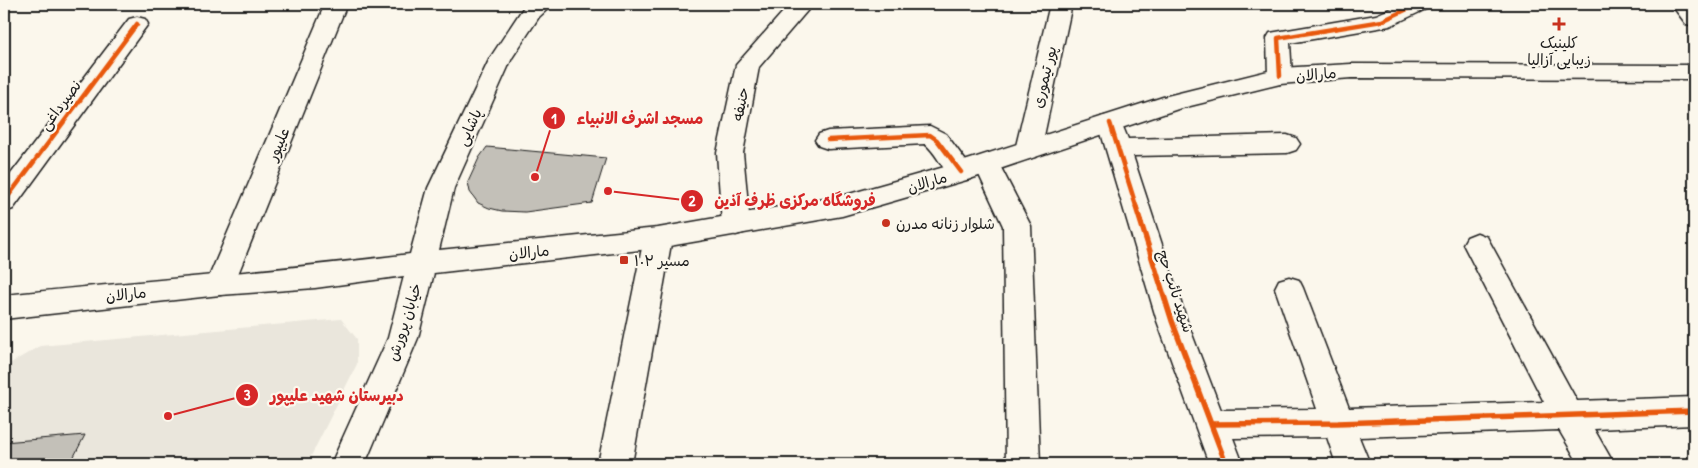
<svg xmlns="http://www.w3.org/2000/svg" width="1698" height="468" viewBox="0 0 1698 468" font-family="'Patrick Hand','Playpen Sans Arabic',sans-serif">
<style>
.built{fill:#eae6dc}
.building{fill:#c3c0b8;stroke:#1c1c1c}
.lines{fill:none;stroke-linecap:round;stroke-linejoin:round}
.minor-casing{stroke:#1c1c1c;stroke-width:3}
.major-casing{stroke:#1c1c1c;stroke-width:3}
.minor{fill:#fbf7ec;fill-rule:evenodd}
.major{fill:#fbf7ec;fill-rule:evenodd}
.cycleway-far1-casing{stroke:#fbf7ec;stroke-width:7}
.cycleway-casing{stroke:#fbf7ec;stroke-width:9}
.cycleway-far1{stroke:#e8590c;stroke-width:4.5}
.cycleway{stroke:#e8590c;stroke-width:5.5}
.poi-dot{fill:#c8321e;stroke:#fbf7ec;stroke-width:2}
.labels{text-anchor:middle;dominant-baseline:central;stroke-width:4.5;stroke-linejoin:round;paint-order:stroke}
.poi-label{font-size:15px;fill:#1c1c1c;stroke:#fbf7ec;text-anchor:start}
.street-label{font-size:15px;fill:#1c1c1c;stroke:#fbf7ec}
.leader{fill:none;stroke:#d62828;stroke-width:2}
.callout-dot{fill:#d62828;stroke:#fbf7ec;stroke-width:2}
.mark-label{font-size:15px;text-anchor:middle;font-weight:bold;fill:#fff}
.callout-label{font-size:16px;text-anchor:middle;font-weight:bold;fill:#d62828;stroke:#fbf7ec;stroke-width:4.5;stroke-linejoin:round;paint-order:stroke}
</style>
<rect width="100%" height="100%" fill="#fbf7ec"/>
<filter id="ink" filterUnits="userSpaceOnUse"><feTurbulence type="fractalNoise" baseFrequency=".02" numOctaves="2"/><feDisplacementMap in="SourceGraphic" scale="10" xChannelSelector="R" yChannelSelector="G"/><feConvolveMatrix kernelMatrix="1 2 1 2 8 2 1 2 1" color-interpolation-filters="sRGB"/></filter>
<g filter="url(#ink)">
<!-- built -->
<path class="built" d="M341,319l16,20v25l-50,100h-303v-97l36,-21z"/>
<!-- building -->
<path class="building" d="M487,147l119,11 -14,45 -67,9 -23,-1 -13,-3 -11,-5 -8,-11 -2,-10 11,-24z
M85,435l-15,29h-66v-22z"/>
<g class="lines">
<!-- minor casing -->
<g class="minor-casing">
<path id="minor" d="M325,4h22l-113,280 -4,8 -10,3 -10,-3 -4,-8z
M790,4h23l-54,63 -16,86 7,72 -4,7 -10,3 -10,-3 -4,-7 -5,-72 19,-88z
M1050,4h22l-31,146 -4,6 -9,3 -9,-3 -4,-6z
M1401,4h28l-3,5 -36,17 -100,17 2,33 -4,5 -8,3 -8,-3 -4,-5 -1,-38 3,-5 106,-18z
M1671,4h22l1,22 -8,-2z
M137,17l8,2 3,5 -135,185 -9,3v-29l125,-164z
M1110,115l9,2 9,22 159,-4 9,3 4,6 -4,6 -9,3 -154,3 54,165 34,89 96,-1 -42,-121 4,-8 10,-3 10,3 4,8 46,120 195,-6 -81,-158 4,-7 10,-4 10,4 90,164 117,-4v28l-100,4 20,35h-35l-20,-34 -200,7 11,27h-34l-9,-27 -94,1 10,26h-34l-52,-143 -59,-198 3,-6z
M930,126l16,8 28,38 -4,7c-25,7 -28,-22 -45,-35l-97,5 -9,-3 -4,-6 4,-6 9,-3z
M987,155l9,3 35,68 9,238h-34l-3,-238 -29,-62 4,-6z
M658,228l10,3 4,7 -40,226h-34l46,-226 4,-7z"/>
</g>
<!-- major casing -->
<g class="major-casing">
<path id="major" d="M529,4h24l-14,13 -27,41 -58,130 -15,62 219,-22 184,-32 113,-32 208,-67 117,-29 71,-4 343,1v14l-343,-1 -71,6 -102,25 -208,70 -128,37 -184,32 -224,25 -16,65 -53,126h-34l57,-126 16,-62 -89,12 -95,7 -216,24v-24c135,-14 271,-24 406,-41l18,-66 62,-130 33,-50z"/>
</g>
<!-- minor -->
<use href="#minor" class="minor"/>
<!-- major -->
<use href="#major" class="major"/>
<!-- cycleway-far1 casing -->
<g class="cycleway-far1-casing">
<path id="cycleway-far1" d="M1280,76l-2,-38 104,-17 36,-17
M1110,123l27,86
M828,140l102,-5 7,5 24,32
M4,202l133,-178"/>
</g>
<!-- cycleway casing -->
<g class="cycleway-casing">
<path id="cycleway" d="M1136,207l36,114 54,143
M1211,424l127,-1 356,-12"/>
</g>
<!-- cycleway-far1 -->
<use href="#cycleway-far1" class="cycleway-far1"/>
<!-- cycleway -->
<use href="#cycleway" class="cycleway"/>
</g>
</g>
<!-- markers -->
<g class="poi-dot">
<path d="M1556.5 16.5h5v5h5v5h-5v5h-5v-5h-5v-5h5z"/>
<circle cx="886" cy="223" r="5"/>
<rect x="619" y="255" width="10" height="10" rx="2.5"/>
</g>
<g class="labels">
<!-- poi labels -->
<g class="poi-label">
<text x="1559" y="42" text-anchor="middle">کلینیک<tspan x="1559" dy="17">زیبایی آزالیا</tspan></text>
<text x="896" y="223">شلوار زنانه مدرن</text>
<text x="634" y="260">مسیر ۱۰۲</text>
</g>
<!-- street labels -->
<g class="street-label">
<text transform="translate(1316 74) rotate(-5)">مارالان</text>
<text transform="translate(1044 77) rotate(-77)">پور تیموری</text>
<text transform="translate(740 104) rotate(-79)">حنیفه</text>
<text transform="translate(60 105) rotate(-53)">نصیرداغی</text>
<text transform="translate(469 127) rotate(-65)">پاشایی</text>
<text transform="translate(278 144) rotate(-67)">علیپور</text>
<text transform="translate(927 182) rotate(-16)">مارالان</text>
<text transform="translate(529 252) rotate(-6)">مارالان</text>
<text transform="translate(1176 291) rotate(72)">شهید نائب حج</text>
<text transform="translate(126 294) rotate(-6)">مارالان</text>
<text transform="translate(404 322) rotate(-72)">خیابان پرورش</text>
</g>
</g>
<!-- callouts -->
<path class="leader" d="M535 177L554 118M608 191L692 201M168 416L247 395"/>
<g class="callout-dot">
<circle cx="535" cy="177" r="5"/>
<circle cx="608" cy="191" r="5"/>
<circle cx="168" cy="416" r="5"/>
<circle cx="554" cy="118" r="12"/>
<circle cx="692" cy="201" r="12"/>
<circle cx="247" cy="395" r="12"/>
</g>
<g class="mark-label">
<text x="554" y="124">1</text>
<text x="692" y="206">2</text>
<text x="247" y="400">3</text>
</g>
<g class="callout-label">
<text x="640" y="124">مسجد اشرف الانبیاء</text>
<text x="795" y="206">فروشگاه مرکزی ظرف آذین</text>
<text x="337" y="401">دبیرستان شهید علیپور</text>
</g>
<!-- margin -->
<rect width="1698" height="468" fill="none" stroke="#fbf7ec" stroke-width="20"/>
<rect x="10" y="10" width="1678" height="448" fill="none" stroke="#1c1c1c" stroke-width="2" filter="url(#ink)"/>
</svg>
